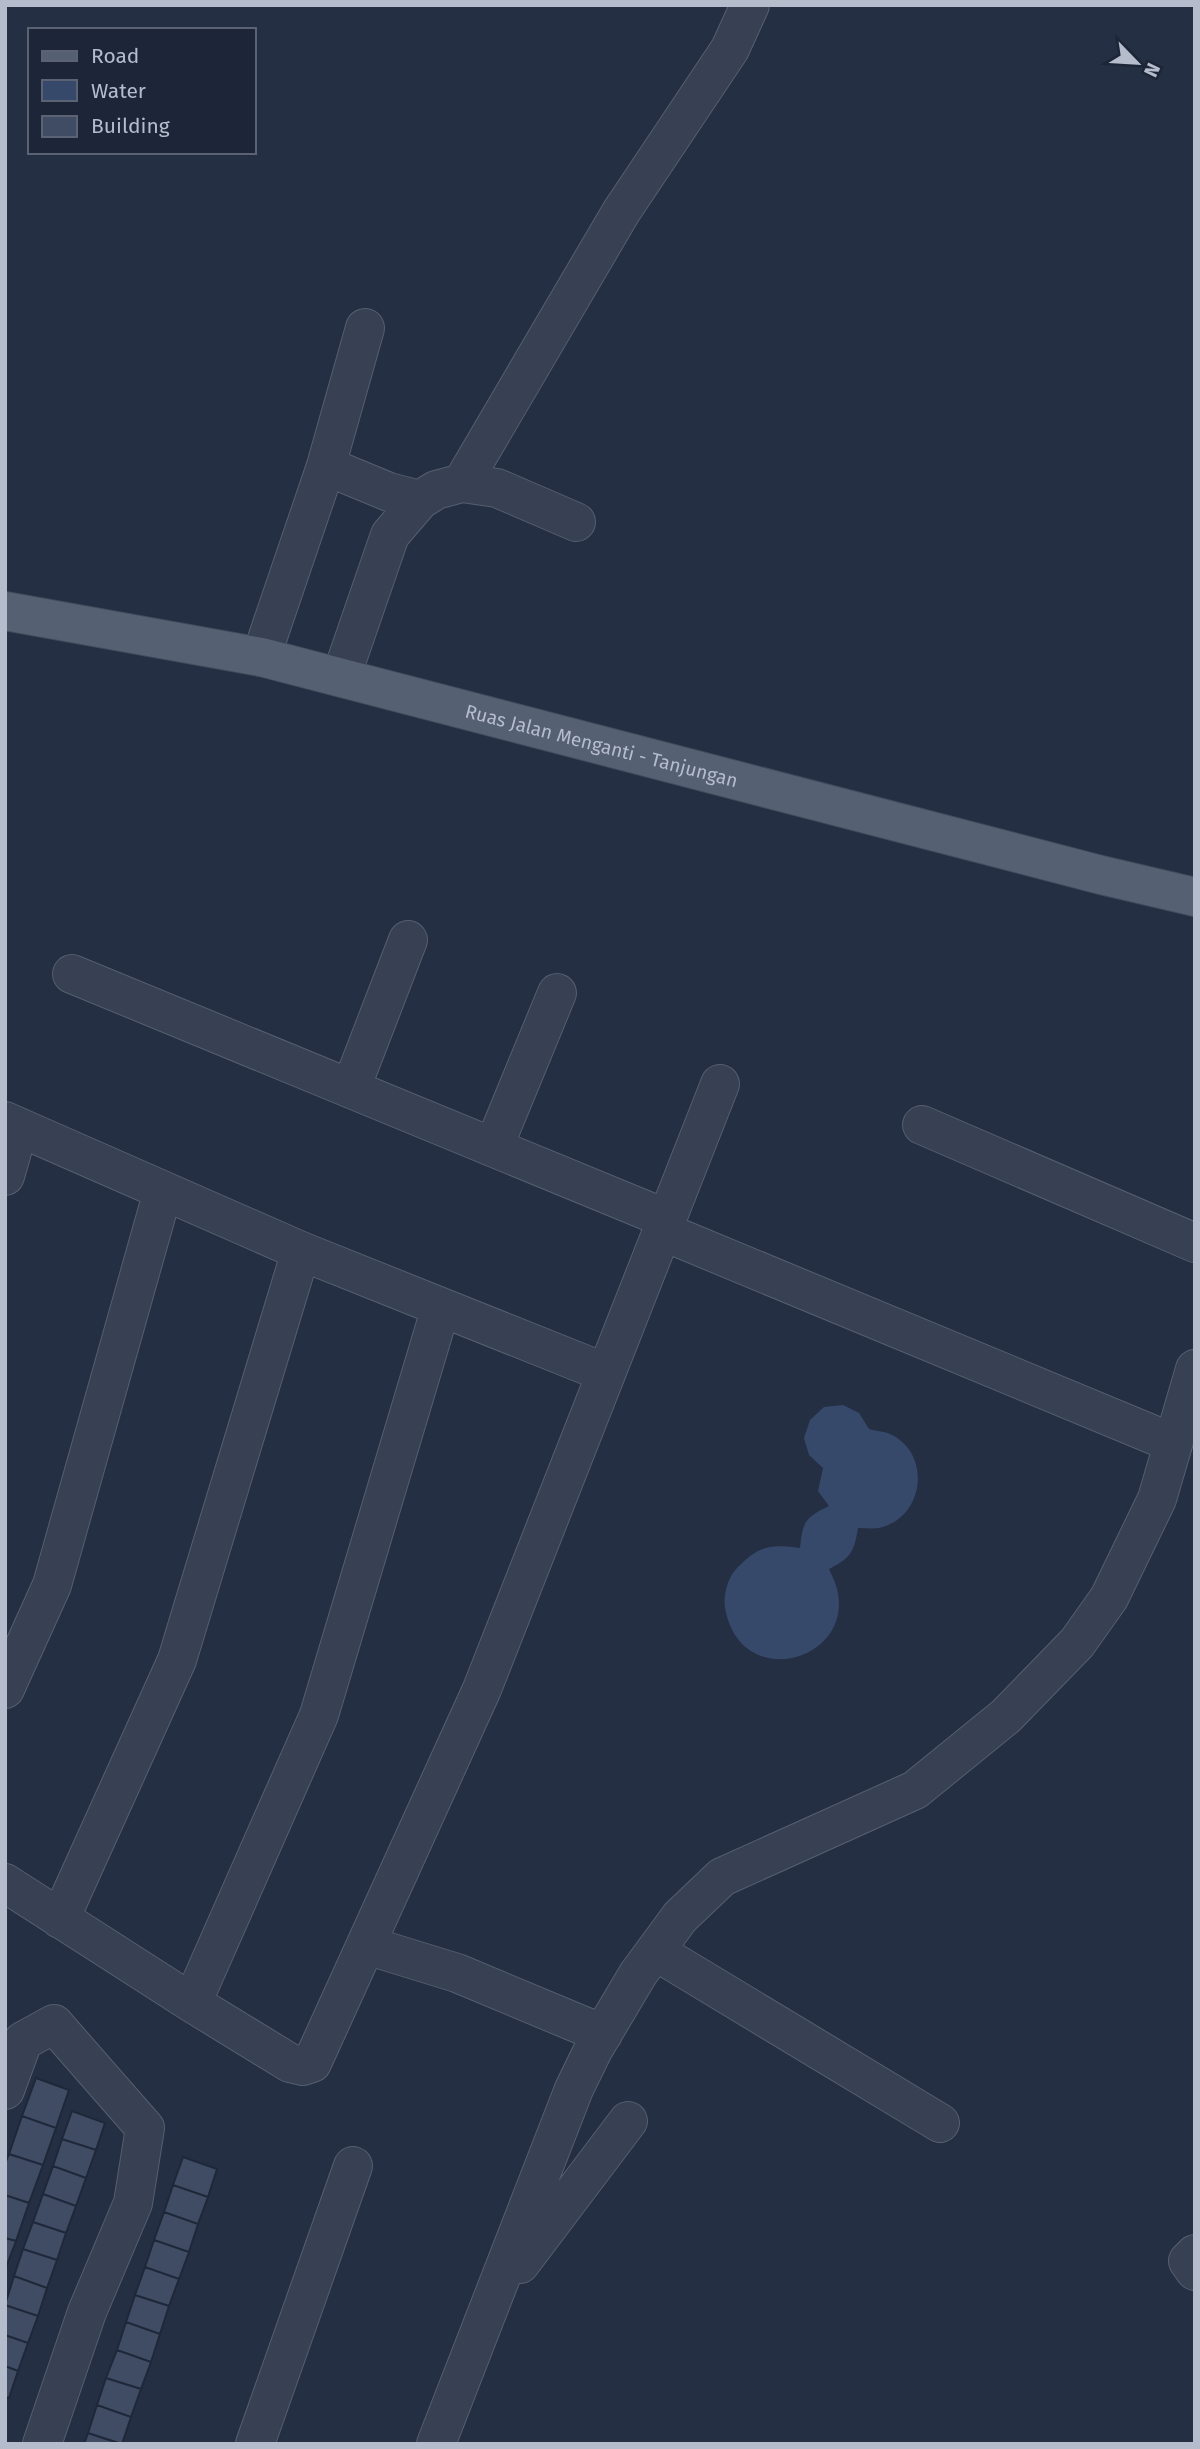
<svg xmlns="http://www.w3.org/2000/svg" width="1200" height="2449" viewBox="0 0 1200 2449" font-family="'Fira Sans',sans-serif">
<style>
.water{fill:#37496b}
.building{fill:#404c63;stroke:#1f283a;stroke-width:2}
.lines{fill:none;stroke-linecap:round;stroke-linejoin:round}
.minor-casing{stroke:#565f70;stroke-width:40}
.major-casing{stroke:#424a5c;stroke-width:40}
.minor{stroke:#384153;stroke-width:38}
.major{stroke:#566073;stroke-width:38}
.labels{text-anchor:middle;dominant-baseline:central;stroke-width:6;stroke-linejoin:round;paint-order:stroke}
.street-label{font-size:19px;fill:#b5bdcd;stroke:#1d2638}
</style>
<rect width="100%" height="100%" fill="#242f43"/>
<!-- water -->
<path class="water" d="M843,1405l16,8 10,16c6,2 15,2 21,5 42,19 35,84 -11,94 -6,1 -14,0 -21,0 -4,24 -7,30 -29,41 3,7 8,16 9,25 12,68 -98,98 -113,14 -2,-13 3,-31 12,-40 22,-22 32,-24 63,-20 3,-26 4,-30 29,-42l-11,-15 5,-23 -14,-13 -5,-17 6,-18 14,-13z"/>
<!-- building -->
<path class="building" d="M36,2078l33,12 -13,38 -34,-12z
M72,2111l33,12 -9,27 -34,-11z
M22,2116l34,12 -13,37 -34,-11z
M62,2139l34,11 -10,28 -33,-12z
M9,2154l34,11 -14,38 -24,-8v-31z
M183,2157l34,12 -9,28 -35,-12z
M53,2166l33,12 -10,28 -33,-12z
M173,2185l35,12 -10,27 -34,-12z
M43,2194l33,12 -10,27 -33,-11z
M5,2195l24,8 -13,38 -11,-3z
M164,2212l34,12 -9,28 -35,-12z
M33,2222l33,11 -9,27 -34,-11z
M5,2238l11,3 -11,29z
M154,2240l35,12 -10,27 -34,-12z
M23,2249l34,11 -10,28 -33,-12z
M145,2267l34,12 -10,27 -34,-11z
M14,2276l33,12 -9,28 -33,-11z
M135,2295l34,11 -9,28 -34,-12z
M5,2305l33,11 -10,27 -23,-8z
M126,2322l34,12 -9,28 -34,-12z
M5,2335l23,8 -10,28 -13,-5z
M117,2350l34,12 -10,27 -35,-11z
M5,2366l13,5 -9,27 -4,-1z
M106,2378l35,11 -10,28 -34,-12z
M97,2405l34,12 -9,27 -34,-11z
M88,2433l33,11h-37z"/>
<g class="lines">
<!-- minor casing -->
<g class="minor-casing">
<path id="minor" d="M326,466l63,26 31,8
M462,483l159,-271 109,-163 20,-44
M261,657l65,-191 39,-138
M341,677l49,-142 30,-35 16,-10 26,-7 35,5 79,34
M72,974l595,245
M351,1088l57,-148
M5,1121l296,130 305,122
M922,1125l273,118
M494,1146l63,-153
M5,1176l14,-49
M662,1231l511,212
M5,1689l47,-104 111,-394
M5,1883l187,120 98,60 13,3 9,-3 170,-374 238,-605
M60,1919l117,-259 124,-409
M366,1945l91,28 146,61
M655,1951l285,172
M192,2003l127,-288 122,-408
M5,2090l18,-49 31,-17 91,104 -12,75 -46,109 -45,132
M1195,2254l-7,7 7,10
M520,2264l108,-143
M255,2444l98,-278
M436,2444l138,-355 19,-39 45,-76 42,-57 42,-40 193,-87 91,-74 71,-73 32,-45 48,-99 38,-130"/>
</g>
<!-- major casing -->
<g class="major-casing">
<g id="major">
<path id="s1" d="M5,611l256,46 840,218 94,22"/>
</g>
</g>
<!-- minor -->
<use href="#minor" class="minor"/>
<!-- major -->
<use href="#major" class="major"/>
</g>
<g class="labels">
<!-- street labels -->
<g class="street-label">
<text stroke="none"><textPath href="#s1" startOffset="612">Ruas Jalan Menganti - Tanjungan</textPath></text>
</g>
</g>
<!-- border -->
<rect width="1200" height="2449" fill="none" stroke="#b5bdcd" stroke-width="14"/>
<!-- legend -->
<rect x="28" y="28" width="228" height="126" fill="#1d2638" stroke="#5a6274" stroke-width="2"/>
<rect x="42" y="51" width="35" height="10" fill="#566073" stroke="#5a6274" stroke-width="2"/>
<text x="91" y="63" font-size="21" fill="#b5bdcd">Road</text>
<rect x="42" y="80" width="35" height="21" fill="#37496b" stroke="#5a6274" stroke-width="2"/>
<text x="91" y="98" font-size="21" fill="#b5bdcd">Water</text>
<rect x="42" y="116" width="35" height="21" fill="#404c63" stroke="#5a6274" stroke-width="2"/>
<text x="91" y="133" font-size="21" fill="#b5bdcd">Building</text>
<!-- north arrow -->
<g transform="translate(1137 63) rotate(115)" stroke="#1d2638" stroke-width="5" paint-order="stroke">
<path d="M0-5L12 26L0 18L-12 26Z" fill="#b5bdcd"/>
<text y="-10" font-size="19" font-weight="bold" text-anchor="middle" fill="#b5bdcd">N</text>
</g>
</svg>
